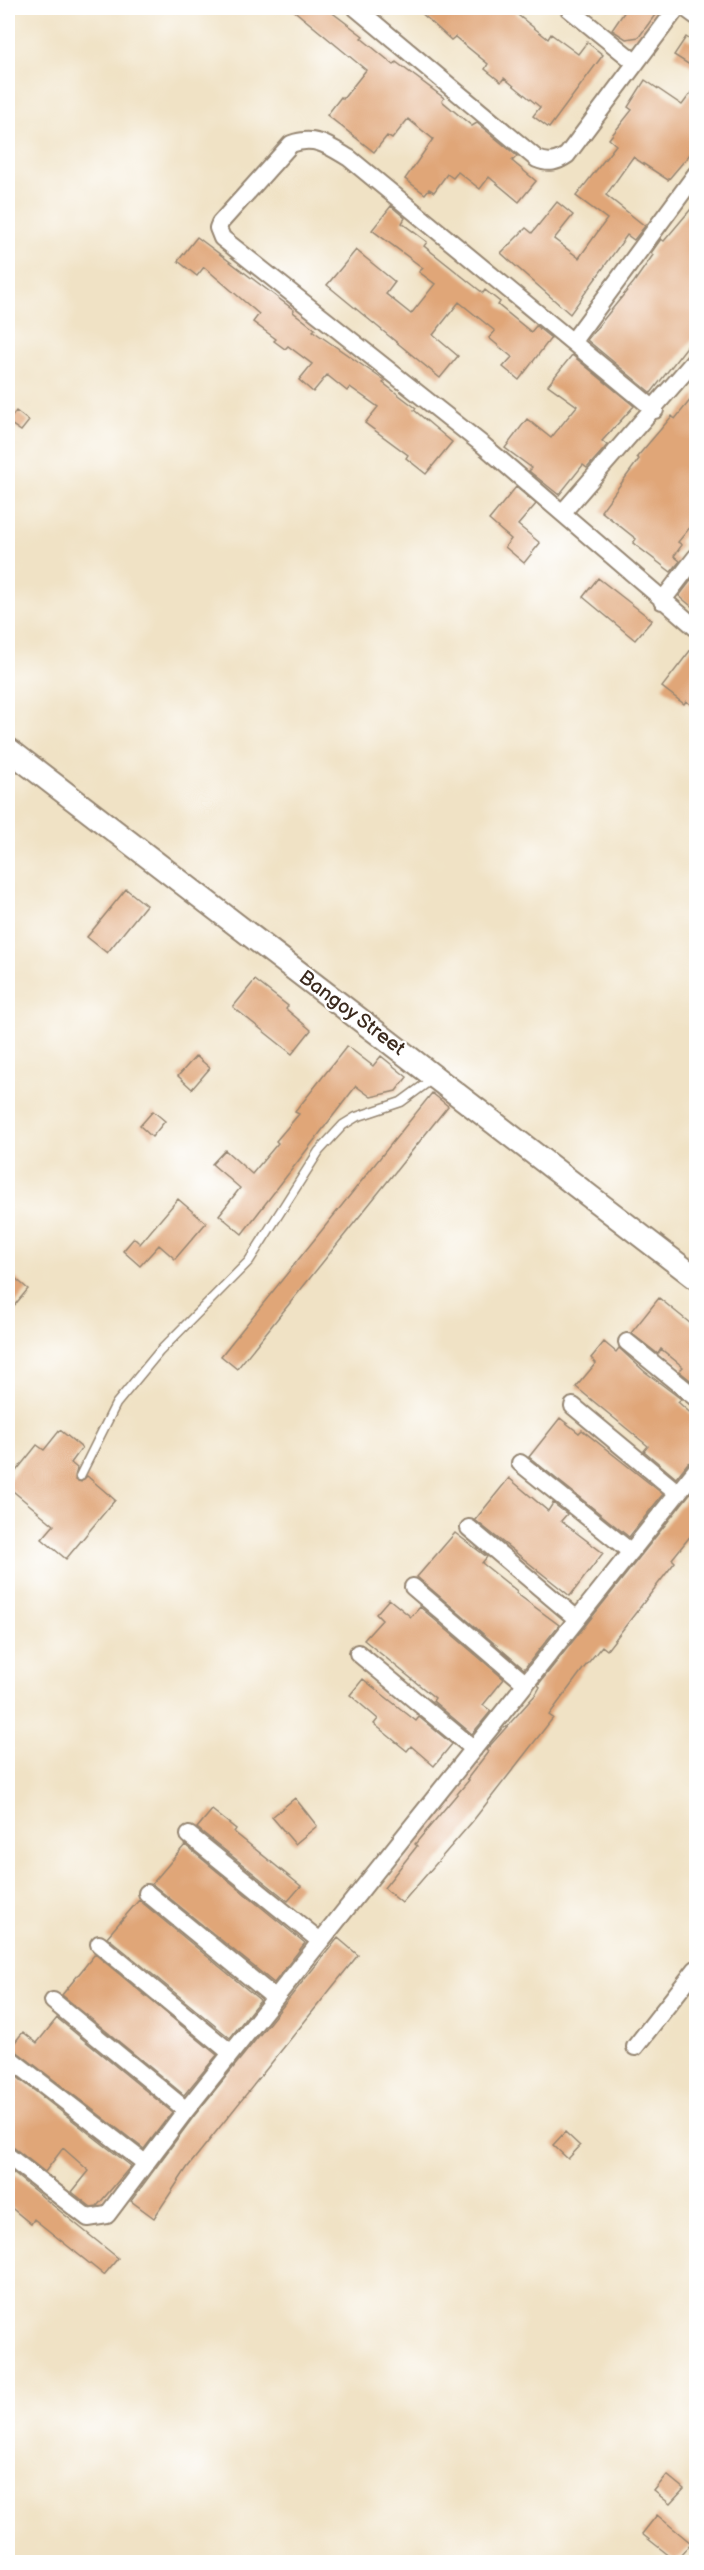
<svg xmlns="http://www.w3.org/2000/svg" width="704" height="2570" viewBox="0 0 704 2570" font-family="'Balsamiq Sans',sans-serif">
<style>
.building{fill:#e0a678}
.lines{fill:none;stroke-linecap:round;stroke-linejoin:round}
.lane-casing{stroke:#968672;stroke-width:11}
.street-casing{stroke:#968672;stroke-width:20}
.secondary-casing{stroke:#968672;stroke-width:26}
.lane{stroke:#fff;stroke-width:8}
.street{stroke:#fff;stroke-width:16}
.secondary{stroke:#fff;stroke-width:22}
.labels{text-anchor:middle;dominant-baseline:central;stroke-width:4.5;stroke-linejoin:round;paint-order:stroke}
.street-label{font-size:20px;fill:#3b2a1e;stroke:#fff}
</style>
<rect width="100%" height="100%" fill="#fff"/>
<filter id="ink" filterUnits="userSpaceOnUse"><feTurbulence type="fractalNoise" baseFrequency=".0167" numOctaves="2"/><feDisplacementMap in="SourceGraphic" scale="12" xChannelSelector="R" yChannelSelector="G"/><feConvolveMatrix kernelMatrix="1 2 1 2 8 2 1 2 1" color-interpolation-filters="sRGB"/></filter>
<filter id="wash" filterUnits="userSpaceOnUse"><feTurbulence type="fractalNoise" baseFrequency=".008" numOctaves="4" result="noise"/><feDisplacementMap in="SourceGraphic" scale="24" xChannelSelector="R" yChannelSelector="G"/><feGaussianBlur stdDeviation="1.35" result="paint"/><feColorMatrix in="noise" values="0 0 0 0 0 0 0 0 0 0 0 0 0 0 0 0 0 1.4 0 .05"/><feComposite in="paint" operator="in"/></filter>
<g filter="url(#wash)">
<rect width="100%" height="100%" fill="#f0e2c5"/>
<g id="blocks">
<!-- building -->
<path class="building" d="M291,8h35l37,28 -2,2 33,27 2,-3 48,36 -2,3 30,25 5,-3 40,33 -5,5 24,20 -17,21 -30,-25 -9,12 -22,-17 -5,6 -6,-4 -13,18 -5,-3 -4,5 -20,-15 28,-40 -25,-20 -16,20 -5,-3 -13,16 -47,-37 14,-18 2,2 23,-29z
M416,8h93l39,31 3,-5 27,20 9,-12 16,13 -54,73 -16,-12 7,-9 -36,-29 -3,4 -16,-13 3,-5 -33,-27 -4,3z
M627,8h33l-21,29 -13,2 -14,-9z
M686,37l10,7v25l-22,-14z
M645,80l37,25 14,-19v61l-28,33 -35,-23 -27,38 39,31 -11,14 -7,-5 -57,79 -69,-61 25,-25 6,5 25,-31 16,13 -19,24 25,19 28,-39 -31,-23 40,-51 -7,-6 23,-29 -4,-3z
M696,203v132l-45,58 -64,-53 47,-58 19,-27 -2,-2 10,-14 3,2z
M391,206l14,12 -3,5 25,19 -3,4 59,47 2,-3 15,12 -2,3 33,27 5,-6 15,12 -32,42 -16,-13 9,-10 -23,-19 6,-7 -36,-29 -26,33 25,21 -18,22 -113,-93 29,-35 39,32 -9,12 25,20 24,-30 -16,-12 4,-4 -51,-38z
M197,237l97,73 -1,2 22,17 -2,2 72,50 -2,2 33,25 -2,2 38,32 -26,32 -20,-16 2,-3 -43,-32 13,-16 -28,-20 -3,4 -20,-16 -14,17 -14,-12 13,-16 -24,-18 -3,3 -11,-8 2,-2 -23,-17 6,-8 -55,-47 -7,9 -19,-15z
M572,355l62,51 -32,35 5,4 -3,4 -17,19 -4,-3 -24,30 -30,-24 3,-3 -27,-20 22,-29 24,19 26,-32 -29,-21z
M696,393v59l-6,8 6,6v54l-18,22 4,3 -8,11 6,5 -9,11 -38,-29 3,-4 -35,-28 38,-52 -2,-2 35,-41 3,3z
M16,411l13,10 -8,10 -13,-9z
M516,487l20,17 -18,21 22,18 -16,20 -19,-16 6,-8 -22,-19z
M696,574v36l-17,-14z
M598,578l54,42 -17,20 -52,-43z
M696,643v66l-10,-8 -2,3 -22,-17z
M126,889l20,16 -39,48 -20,-16z
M255,980l33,26 -2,3 25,21 -19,24 -59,-47z
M347,1046l26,20 8,-10 26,21 -11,14 -25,6 -15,-11 -114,148 -23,-19 21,-27 -28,-24 13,-14 27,24 26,-31 -2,-2 23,-27 -4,-2z
M196,1056l14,12 -18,21 -14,-13z
M432,1093l16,13 -211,263 -16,-13z
M153,1111l12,10 -13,16 -12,-11z
M178,1199l28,24 -31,36 -16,-14 -19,21 -17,-15 11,-13 6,6z
M8,1272l20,17 -20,24z
M659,1298l37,30v51l-2,4 -15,-12 4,-4 -22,-18 -3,5 -27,-21z
M604,1342l12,10 3,-4 25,23 37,28 -3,3 18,16v42l-8,3 -12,15 -32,-27 4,-5 -72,-59 20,-24 -5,-5z
M560,1418l19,15 3,-3 81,64 -34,43 -100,-80z
M60,1430l22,18 -11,15 6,5 -2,12 6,2 6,-6 28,24 -49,59 -24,-20 12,-14 -46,-38v-6l29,-36 7,5z
M509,1478l39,33 5,-8 14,11 -6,7 42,32 -33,43 -95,-76z
M696,1486v43l-24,30 3,3 -68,88 -5,-4 -19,23 -34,46 4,3 -81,104 -70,81 -18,-15 33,-42 -2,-2 54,-64 -2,-1 21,-27 -2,-2 50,-56 4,-7 -2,-2z
M455,1533l32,24 -5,6 35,28 -1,2 43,32 -35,44 -107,-92z
M389,1599l22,18 9,-10 84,72 -21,26 8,6 -19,23 -39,-33 2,-3 -71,-58 18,-20 -6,-6z
M363,1679l53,42 3,-4 33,27 -18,22 -23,-20 -4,5 -33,-27 4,-5 -28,-24z
M295,1798l22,28 -22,18 -23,-27z
M212,1810l24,19 -2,3 67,54 -13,15 -91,-73z
M185,1845l120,98 -31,40 -122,-99z
M139,1900l121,100 -30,38 -123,-101z
M338,1938l20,17 -171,213 -33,50 -23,-17 63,-85z
M95,1954l122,101 -33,40 -122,-100z
M57,2018l115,94 -28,37 -133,-102 12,-15 14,11z
M8,2070l123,96 -34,40 -6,1 -19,-15 17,-21 -26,-23 -18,24 -31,-24 -6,-2z
M565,2132l15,14 -12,13 -15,-14z
M8,2169l110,89 -14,17 -70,-56 -3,5 -23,-19z
M667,2475l17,14 -14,15 -16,-13z
M657,2515l34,28 -15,18 -34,-27z"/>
</g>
</g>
<g filter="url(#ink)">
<use href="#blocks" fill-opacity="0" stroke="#968672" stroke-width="1.5"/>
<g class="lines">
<!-- lane casing -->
<g class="lane-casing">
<path id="lane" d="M80,1476l36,-72 43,-52 90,-91 70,-110 24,-26 13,-8 45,-15 34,-25"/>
</g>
<!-- street casing -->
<g class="street-casing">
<path id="street" d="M356,8l181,151c12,5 20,3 30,-4l110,-147
M568,8l68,55
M685,8l11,8
M573,341l123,-167
M655,410l-306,-252c-20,-12 -34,-23 -58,-14l-71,79 -2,5 4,10 261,207 213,183
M563,512l133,-153
M662,601l34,-44
M627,1342l69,56
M573,1406l105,87
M520,1463l111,89
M469,1528l108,91
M413,1587l113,97
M358,1653l116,96
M189,1835l131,106
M147,1893l128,105
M99,1944l132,109
M53,2001l133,109
M635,2047l61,-78
M8,2057l137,106
M8,2156l80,62 19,-3 79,-105 510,-640"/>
</g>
<!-- secondary casing -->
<g class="secondary-casing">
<path id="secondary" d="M8,749l688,529"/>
</g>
<!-- lane -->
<use href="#lane" class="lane"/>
<!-- street -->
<use href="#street" class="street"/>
<!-- secondary -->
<use href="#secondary" class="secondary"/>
</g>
</g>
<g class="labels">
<!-- street labels -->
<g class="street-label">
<text transform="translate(352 1013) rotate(37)">Bangoy Street</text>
</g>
</g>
<!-- margin -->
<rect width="704" height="2570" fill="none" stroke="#fff" stroke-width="30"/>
</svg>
